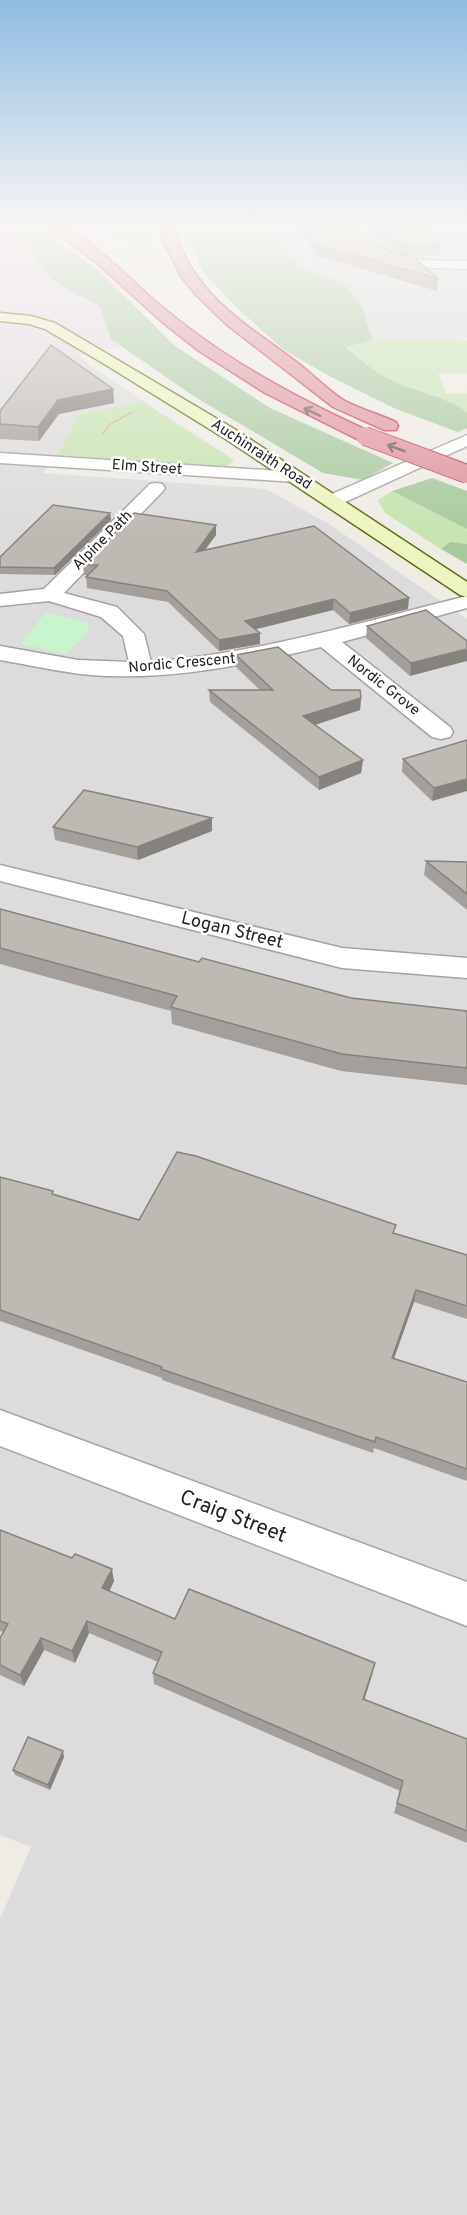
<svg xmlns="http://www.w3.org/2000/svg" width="467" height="2215" viewBox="0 0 467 2215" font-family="Overpass,sans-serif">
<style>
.residential{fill:#dddcdc}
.industrial{fill:#e7d9e4}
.grass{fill:#c7e4b1}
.forest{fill:#a9ca9f}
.park{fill:#c8f4ce}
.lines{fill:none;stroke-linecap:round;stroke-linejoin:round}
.street-casing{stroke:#a3a3a3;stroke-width:3}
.secondary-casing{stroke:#5c6d0f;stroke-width:3}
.highway-casing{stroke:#ca365f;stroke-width:3}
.path{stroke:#ed8d79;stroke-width:2;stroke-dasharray:1.5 1.5;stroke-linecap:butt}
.street{fill:#fff;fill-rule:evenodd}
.secondary{fill:#edf4bf;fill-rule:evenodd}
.highway{fill:#df959e;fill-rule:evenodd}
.highway-bridge-casing{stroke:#ca365f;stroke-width:20;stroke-linecap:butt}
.highway-bridge{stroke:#df959e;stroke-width:18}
.wall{fill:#a49f9a}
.shaded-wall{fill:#86827d}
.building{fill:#bfb9b3;stroke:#86827d;stroke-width:1.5}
.oneway{stroke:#755458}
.labels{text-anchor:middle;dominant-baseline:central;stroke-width:5;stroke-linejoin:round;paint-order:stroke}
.far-street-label{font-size:15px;fill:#1f1f1f;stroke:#fff}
.street-label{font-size:18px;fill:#1f1f1f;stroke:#fff}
.near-street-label{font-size:21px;fill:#1f1f1f;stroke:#fff}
</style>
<rect width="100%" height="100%" fill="#efece6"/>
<!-- residential -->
<path class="residential" d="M239,222h228v117l-94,1 -12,-35 -18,-22 -43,-17 -31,-36h-29z
M78,355l13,11 54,36 -66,13 -22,40 -14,18 223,16 63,35 138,95v1596h-467v-296l31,-72 -31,-12v-1454l15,-21z"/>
<!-- industrial -->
<path class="industrial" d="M0,227l20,8 33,46 46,25 12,33 11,8 -44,8 -63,5 -15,21z"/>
<!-- grass -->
<path class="grass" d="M405,339l62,1v33l-29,1 8,20h21v18c-20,-15 -49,-21 -72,-30 -19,-8 -34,-22 -49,-36l27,-6z
M142,401l92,59 -8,7 -169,-12 22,-40z
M392,491l75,38v15l-17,-2 -9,7 -56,-36 -7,-13z"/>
<!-- forest -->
<path class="forest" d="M0,222h27l16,9 57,41 75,74 95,62 123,55 -30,17 -40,-7 -128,-76 -84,-58 -12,-33 -46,-25 -33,-46 -20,-8z
M96,222h52l2,21 -26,-4z
M182,222h57l1,8h28l32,36 43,17 18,22 12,35 -27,7c14,13 29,25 47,34 23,11 53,15 74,31v16l-9,4 -64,-24 -63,-31 -47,-27 -46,-41 -36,-38z
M432,478l35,13v38l-75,-38z
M450,542l17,2v20l-26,-15z"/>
<!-- park -->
<path class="park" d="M46,612l43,11 -2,11 -21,20 -45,-10z"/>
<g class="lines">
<!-- street casing -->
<g class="street-casing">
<path id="street" d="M353,222h12c3,6 7,14 12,20 20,22 63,18 90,19v8c-29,-1 -72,1 -96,-19 -8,-7 -13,-19 -18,-28z
M467,435v11l-128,59h-14l-2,-4 2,-4z
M0,453l295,19 6,1 3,4 -3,4 -6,1 -295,-19z
M156,483l6,1 3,4 -3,4 -98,101 53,14 27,27 7,28c109,-9 211,-40 316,-66v12l-125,34 108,85 3,5 -3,5 -9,2 -9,-2 -111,-90c-75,18 -153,34 -231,28 -30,-3 -60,-10 -90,-15v-14l78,14 51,2 -6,-26 -22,-19 -52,-16 -49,5v-12l44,-5 106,-105z
M0,865l342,83 125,10v20l-125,-10 -342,-87z
M0,1410l467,172v44l-467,-180z"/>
</g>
<!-- secondary casing -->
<g class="secondary-casing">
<path id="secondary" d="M0,313l31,3 24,7 181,107 231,152v15l-7,-2 -236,-157 -118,-73 -61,-36 -16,-5 -29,-3z"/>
</g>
<!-- highway casing -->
<g class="highway-casing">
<path id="highway" d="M43,222c3,0 10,-2 13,0 21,5 72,55 90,71 67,60 143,102 225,139l3,4 -3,4h-12l-94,-47 -66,-42 -38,-30 -64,-58z
M159,222h12c22,74 70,98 128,142 13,10 33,30 46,37 16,8 35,14 51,21l2,4 -2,4h-12l-51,-23 -107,-83 -30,-29 -15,-19 -18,-36z"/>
</g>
<!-- path -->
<path class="path" d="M103,434l6,-9 23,-13"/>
<!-- street -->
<use href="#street" class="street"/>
<!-- secondary -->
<use href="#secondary" class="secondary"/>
<!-- highway -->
<use href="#highway" class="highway"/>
<!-- highway-bridge casing -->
<g class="highway-bridge-casing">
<path id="highway-bridge" d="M365,436l102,38"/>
</g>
<!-- highway-bridge -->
<use href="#highway-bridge" class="highway-bridge"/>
</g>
<!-- wall -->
<path class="wall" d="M298,222h59l13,19 68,38 -1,12 -122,-36z
M367,222h55l18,23 -1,10h-33l-9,-3 -18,-12z
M113,389l1,14 -55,11 -20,27 -39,-2v-15z
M110,513l1,7 -56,55 -55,-1v-17z
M216,535l-11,15 203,59 -59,15 -16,-14 -78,19 5,4v11l-41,7 -51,-49 -81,-14 -1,-11 2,-2h-4l-1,-10z
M367,626l100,15 -57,35 -44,-38z
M236,655l95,35 30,8 -1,12 -45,15 48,35 -2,13 -42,17 -109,-88 -1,-12h51l-24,-23z
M467,740l-35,61 -30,-29 1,-13z
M212,818v13l-74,29 -83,-20 -2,-13z
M426,861l41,1v48l-43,-35z
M0,909l199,53 152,36 116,13v74l-126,-14 -169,-47 -1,-13 -171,-47z
M0,1177l139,43 256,13 72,22v64l-53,-17 -20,56 73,24v99l-93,-33 -1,5 -211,-73v-2l-136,-48 -26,-9z
M0,1530l114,51 -5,10 66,28 197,56 -8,25 103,39v104l-73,-30 6,-22 -246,-107 -1,-11 5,-11 -69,-29 -14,30 -31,-13 -20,36 -24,-11v-37l3,-6 -3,-1z
M64,1757l-14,33 -35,-15 -2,-5z"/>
<!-- shaded-wall -->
<path class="shaded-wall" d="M113,389l1,14 -55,11 -20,27 -1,-14 20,-27z
M110,513l1,7 -56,55 -1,-7z
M216,525v10l-20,27v-10z
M409,598l-1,11 -59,15 1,-11z
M334,599l-1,11 -88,22v-11z
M260,633v11l-41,7v-11z
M467,649v12l-57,15 1,-13z
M361,698l-1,12 -58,19 1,-13z
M363,760l-2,13 -42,17v-13z
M467,779v12l-35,10 2,-13z
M212,818v13l-74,29 -1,-13z
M416,1290l-2,12 -24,68 2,-12z
M112,1569l2,12 -9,20 -3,-13z
M87,1621l2,12 -14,30 -3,-12z
M41,1638l3,12 -20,36 -4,-11z
M375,1663l-3,12 -11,35 2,-11z
M63,1751l1,6 -14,33 -2,-5z"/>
<!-- building -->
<path class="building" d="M304,222h53l13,19 22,11 22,5 24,22 -123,-35z
M374,222h48l18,23 -33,-1 -10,-3 -18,-11z
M51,345l62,44 -55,11 -20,27 -38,-3v-13z
M53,505l57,8 -56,55 -54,-1v-10z
M134,513l82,12 -20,27 118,-26 95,72 -59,15 -16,-14 -89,22 15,12 -41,7 -52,-49 -81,-14 12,-12h-15z
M426,610l41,31v8l-56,14 -44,-37z
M278,647l53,43h29l1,8 -58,18 60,44 -44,17 -110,-87h64l-37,-35z
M467,740v39l-33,9 -31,-29z
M84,790l128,28 -75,29 -84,-20z
M426,861l41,1v32z
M0,909l199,53 3,-4 149,40 116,13v57l-125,-14 -171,-47 6,-11 -177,-48z
M177,1152l19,4 200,69 -3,8 74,22v51l-51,-16 -24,68 75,24v87l-91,-32 -1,5 -214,-73 1,-2 -162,-57v-133l53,14 -1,3 87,26z
M0,1530l72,28 3,-4 37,15 -10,19 73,31 14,-30 186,74 -12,36 104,40v92l-70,-28 6,-22 -250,-108 9,-21 -75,-31 -15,30 -31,-13 -21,37 -20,-10v-27l8,-14 -8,-3z
M28,1737l35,14 -15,34 -35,-15z"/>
<!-- one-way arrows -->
<defs><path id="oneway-shaft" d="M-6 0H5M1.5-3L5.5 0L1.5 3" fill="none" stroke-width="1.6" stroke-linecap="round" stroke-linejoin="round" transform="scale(1.5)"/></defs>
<g class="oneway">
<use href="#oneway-shaft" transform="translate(312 412) rotate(-154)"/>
<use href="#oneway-shaft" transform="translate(396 448) rotate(-159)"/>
</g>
<!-- sky -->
<linearGradient id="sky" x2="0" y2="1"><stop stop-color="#8fbde2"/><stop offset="0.42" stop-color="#f8f6f4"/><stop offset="1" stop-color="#f8f6f4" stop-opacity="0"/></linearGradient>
<rect width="467" height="532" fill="url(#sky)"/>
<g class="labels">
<!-- far-street labels -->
<g class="far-street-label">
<text transform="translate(261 455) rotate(33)">Auchinraith Road</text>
<text transform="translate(147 468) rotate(4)">Elm Street</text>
<text transform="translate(103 541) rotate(-45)">Alpine Path</text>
<text transform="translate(182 664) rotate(-5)">Nordic Crescent</text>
<text transform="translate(383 686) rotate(38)">Nordic Grove</text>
</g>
<!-- street labels -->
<g class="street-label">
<text transform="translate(232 931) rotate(14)">Logan Street</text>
</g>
<!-- near-street labels -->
<g class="near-street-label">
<text transform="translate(233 1517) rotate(21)">Craig Street</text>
</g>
</g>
</svg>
